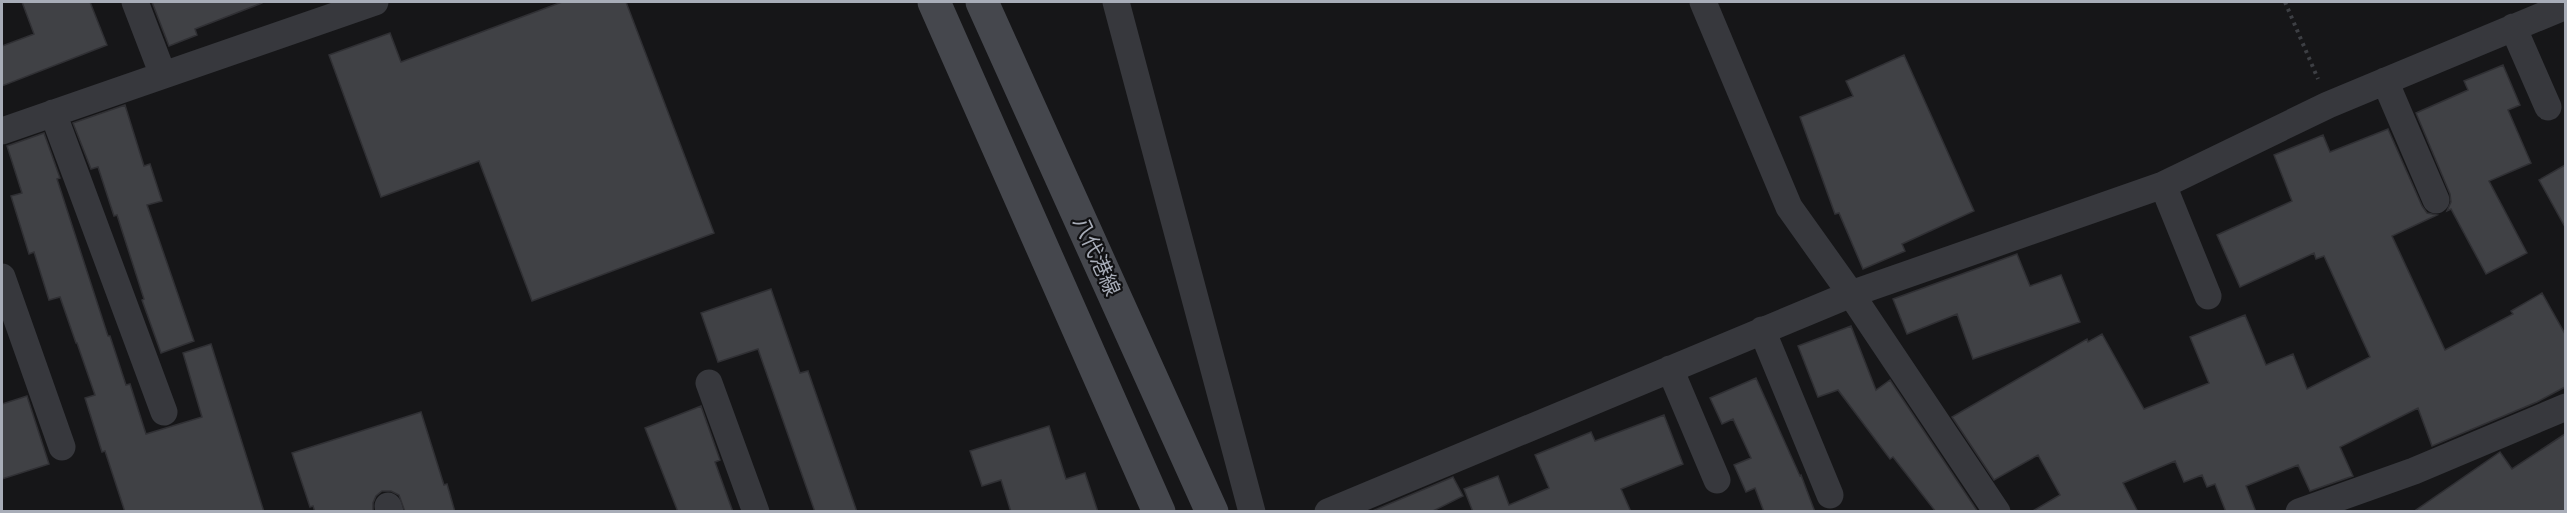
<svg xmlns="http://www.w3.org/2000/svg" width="2567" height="513" viewBox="0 0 2567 513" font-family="Inter,'Noto Sans JP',sans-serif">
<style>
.building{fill:#404145;stroke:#303034;stroke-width:1.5}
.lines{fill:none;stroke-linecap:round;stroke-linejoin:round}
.path{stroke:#3d3f44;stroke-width:4;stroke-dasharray:3 4.5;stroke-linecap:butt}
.minor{stroke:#37383d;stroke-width:27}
.secondary{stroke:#45474d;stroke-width:33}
.labels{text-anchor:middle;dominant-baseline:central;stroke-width:4.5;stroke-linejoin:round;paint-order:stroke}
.street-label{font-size:21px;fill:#a8adb8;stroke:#111113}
</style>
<rect width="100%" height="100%" fill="#161618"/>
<!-- building -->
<path class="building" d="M22,2h68l17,43 -105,41v-40l32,-12z
M152,2h110v1l-67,26 2,6 -28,11z
M562,2h64l88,231 -182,68 -53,-140 -98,36 -52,-142 61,-22 11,29z
M1904,55l70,156 -72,33 3,7 -42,18 -24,-56 -4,1 -35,-97 53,-21 -7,-15z
M2503,65l17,40 -12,5 23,53 -42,18 38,72 -41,21 -35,-65 -4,2 4,-9 -1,-8 -34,-81 52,-23 -4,-9z
M125,105l19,61 6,-2 12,37 -15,4 47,136 -33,12 -19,-53 2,-1 -27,-84 -3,1 -16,-49 -7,2 -18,-46z
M2388,129l34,77 5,7 10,2 -45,21 53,114 68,-36 -2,-3 31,-18 23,41v53l-28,15 -105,44 -14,-38 -78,39 13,29 -43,15 -12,-26 -52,21 10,26h-30l-11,-28 -8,3 -5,-12 -18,7 -9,-21 -52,22 15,29h-107l29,-17 -22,-40 -44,25 -42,-63 135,-78 1,3 14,-8 42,75 65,-26 -19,-46 55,-22 21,50 27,-11 14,35 63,-32 -46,-101 -8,3 -2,-6 -74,34 -23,-52 75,-34 -18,-46 49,-20 7,17z
M44,133l16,45 -3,1 51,157h2l16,49 4,-1 16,50 56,-17 -19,-64 28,-9 53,168h-139l-20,-61 -3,1 -17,-54 10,-3 -18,-52h-1l-16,-46 -11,3 -15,-48 -5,2 -18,-58 11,-3 -15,-47z
M2565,165v62l-26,-47z
M2017,254l13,32 31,-11 19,47 -107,37 -16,-45 -50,20 -14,-35z
M771,289l29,84 8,-2 49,141h-42l-57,-163 -40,13 -17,-49z
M1851,326l25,64 14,-10 88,132h-42l-43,-55 -3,2 -52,-69 -20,7 -20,-51z
M1756,378l44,98 1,-1 14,37h-51l-9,-24 -9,4 -12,-27 17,-7 -18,-39 -11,5 -12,-26z
M27,396l22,68 -47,15v-75z
M701,406l19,54 -5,2 18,50h-55l-33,-84z
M421,412l23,73 3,-1 8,28h-50l-6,-17 -8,-4h-9l-6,5 -3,7v9h-58l-2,-6 -3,1 -18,-54z
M1664,415l19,49 -62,25 10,23h-158l-9,-23 34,-13 11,29 40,-17 -14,-33 56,-23 4,9z
M1049,426l17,53 19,-6 13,39h-87l-10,-32 -19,6 -12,-35z
M2565,434v78h-152l87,-60 12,17z
M1453,477l10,19 -32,16h-61z"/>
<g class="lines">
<!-- path -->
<path class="path" d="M2285,2l33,77"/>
<!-- minor -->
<path class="minor" d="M135,2l28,73
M1116,2l136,510
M1703,2l86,205 62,87 146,218
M2513,27l35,80
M2385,81l51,119
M53,113l111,299
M2,131l373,-129
M2163,185l45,111
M2,277l60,170
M1762,330l68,165
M1670,369l47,111
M709,383l47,129
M388,506l2,6
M1328,512l523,-218 312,-109 165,-80 238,-99
M2299,512l115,-41 152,-64"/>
<!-- secondary -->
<path class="secondary" d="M934,2l225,510
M982,2l230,510"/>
</g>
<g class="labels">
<!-- street labels -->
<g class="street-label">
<text transform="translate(1097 256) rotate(66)">八代港線</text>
</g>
</g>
<!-- border -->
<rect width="2567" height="513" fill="none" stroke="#a8adb8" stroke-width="6"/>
</svg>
